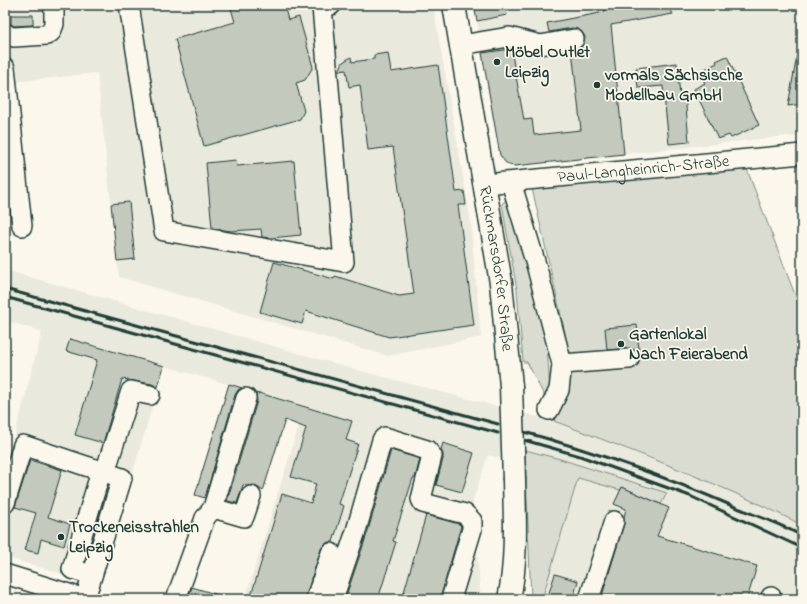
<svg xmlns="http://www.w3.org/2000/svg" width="807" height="604" viewBox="0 0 807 604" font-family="'Indie Flower',sans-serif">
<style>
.built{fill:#eae9de}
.green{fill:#dbdcd1;stroke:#7d8c82}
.building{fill:#c4c9be;stroke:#1f3d34}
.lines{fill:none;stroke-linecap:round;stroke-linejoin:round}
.minor-casing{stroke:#1f3d34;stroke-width:22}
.major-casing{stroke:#1f3d34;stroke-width:25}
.minor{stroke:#fbf7ec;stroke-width:19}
.major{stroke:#fbf7ec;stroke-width:22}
.rail{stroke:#1f3d34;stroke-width:3}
.major-bridge-casing{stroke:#1f3d34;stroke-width:25;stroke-linecap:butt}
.major-bridge{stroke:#fbf7ec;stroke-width:22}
.poi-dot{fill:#1f3d34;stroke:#fbf7ec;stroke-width:1.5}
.labels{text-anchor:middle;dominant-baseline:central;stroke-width:3.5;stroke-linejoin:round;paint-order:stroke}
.poi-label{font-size:17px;font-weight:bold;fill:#1f3d34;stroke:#fbf7ec;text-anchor:start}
.street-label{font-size:17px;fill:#1f3d34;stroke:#fbf7ec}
</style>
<rect width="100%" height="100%" fill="#fbf7ec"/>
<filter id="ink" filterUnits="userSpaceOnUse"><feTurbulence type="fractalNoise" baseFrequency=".025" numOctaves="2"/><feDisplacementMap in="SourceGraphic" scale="8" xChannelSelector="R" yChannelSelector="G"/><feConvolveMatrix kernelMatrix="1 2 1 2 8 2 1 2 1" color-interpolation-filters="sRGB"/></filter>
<g filter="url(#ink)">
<!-- built -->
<path class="built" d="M5,5h428l37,211 11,121 -93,19 -269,-79 -22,-204 -92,10z
M474,5h328v132l-16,-1 -271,30 -6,-1 -4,-3 -5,-7z
M5,270l367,104 182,47 154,60 49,21 45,23v74h-260l36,-121 -90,-23 -15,45 8,99h-236l60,-193 -141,-40 -64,219 -95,-28v-84l37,-141 -37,-12z"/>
<!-- green -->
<path class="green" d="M746,167l56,146v212c-80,-41 -164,-72 -248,-104l16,-66 -38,-167z
M509,196l38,148 3,49 -3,8 -20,-39h-4l-6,-72 -15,-86z
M525,450l35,9 107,34 -6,11 -39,-17 -2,3 -42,-12 -36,121h-11z"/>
<!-- building -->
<path class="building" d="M230,5h54l4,15 11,-3 14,50 -8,13 -9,3 8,28 -4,8 -96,27 -29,-107 60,-17z
M474,5h31l2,10 -30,6z
M604,5h64l5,9 -62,11 13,129 -109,12 -6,-1 -4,-3 -5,-7 -18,-102 29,-4 13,71 8,-1 2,16 47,-5 -9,-80 9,-3 3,-5 1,-5 -3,-5 -5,-3 -5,-1 -23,4 -2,-9 58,-11z
M11,15h22v10l-19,1 -3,-2z
M388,53l3,19 47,-7 18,127 8,-1 2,14h-8l16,120 -85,12 -83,-26 -4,13 -42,-12 14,-50 60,17 1,-3 64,20 15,-2 -21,-147 -25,3 -8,-65 -11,2 -3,-17 -7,1 4,-9 8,-5 1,5 22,-3v-4z
M797,55h5v49l-14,2z
M727,56l32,69 -28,13 -2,-3 -11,4 -24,-50 11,-6 -6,-11 18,-9 -1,-2z
M677,63l3,33 5,-2 4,48 -20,2 -6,-58 -25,2 -2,-20z
M236,160l1,6 57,-5 7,74 -30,3 -9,-1 -1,-8 -30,2 -19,-3 -6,-65z
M129,202l6,57 -18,2 -6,-57z
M637,325l2,27 -10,-4 -22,2 -2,-22z
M70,339l94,27 -6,21 -6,-3 -30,-5 -19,64 -28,-8 22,-75 -31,-9z
M229,384l13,4 -4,2 -3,5 -30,103 -10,-3z
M256,393l3,1v-1l93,28 -6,19 12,4 -19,60 5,2 -11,36h-5l-4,3 -3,4 -16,50h-55l32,-105 29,9 5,-19 -25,-7 15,-49 -21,-8 -22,71 -9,-6 -7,1 -4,-1 -6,18 -10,-2 30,-100z
M443,443l31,10 -12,39 -26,-7 7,-26v-5l-2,-4z
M391,450l29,9 -5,19h-2l-20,63 3,1 -18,57h-33l22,-65z
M30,460l32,10 -14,47 22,7 -6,22 -23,-7 -3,14 -13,-3 11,-37 -21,-6z
M622,487l47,21 -12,28 100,30 -10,33h-146l23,-75v-7l2,-8 -12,-5z
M426,515l33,9 2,2 -21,73h-38z
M555,574l23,7 -5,18h-26z
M192,587l30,9v3h-34z"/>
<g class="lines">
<!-- minor casing -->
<g class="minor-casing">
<g id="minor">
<path d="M129,5l35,226 180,31 -22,-255 9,-2"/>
<path d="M5,33l4,3 5,1 33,-2 4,-3 3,-8v-19"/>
<path d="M461,45l48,-8 31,8 34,-6"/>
<path d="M5,68l17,158"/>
<path d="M511,182l26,86 25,96 -3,26 -10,20"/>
<path id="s1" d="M485,184l317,-30"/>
<path d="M562,364l67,-5"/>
<path d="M105,472l26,-81 19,4"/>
<path d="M5,503l18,-58 99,33 -37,121 -80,-25"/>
<path d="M213,508l33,-110"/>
<path d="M92,575l-20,-6 29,-98"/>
<path d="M176,599l29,-81 8,-10 31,9 7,-21"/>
<path d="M316,599l15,-46"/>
<path d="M333,599l23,-68 26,-91 3,-3 42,13 5,6 -11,43 2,4 42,11 7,7v8l-21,70"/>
<path d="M589,599l25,-78"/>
<path d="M770,599l1,-2"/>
</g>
</g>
<!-- major casing -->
<g class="major-casing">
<g id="major">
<path id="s2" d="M454,5l47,278 10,103"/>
<path d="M509,599c8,-39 6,-79 5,-119"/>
</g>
</g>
<!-- minor -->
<use href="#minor" class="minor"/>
<!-- major -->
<use href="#major" class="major"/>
<!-- rail -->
<path class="rail" d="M5,289l493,135
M5,297l493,136
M524,432c72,20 142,45 211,75 22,9 46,17 67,29
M524,440l56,16 110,40 112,52"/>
<!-- major-bridge casing -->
<g class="major-bridge-casing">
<path id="major-bridge" d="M511,386l3,94"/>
</g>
<!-- major-bridge -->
<use href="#major-bridge" class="major-bridge"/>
</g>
</g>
<!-- markers -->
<g class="poi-dot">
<circle cx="497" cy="62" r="4"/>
<circle cx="597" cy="85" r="4"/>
<circle cx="621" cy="344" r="4"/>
<circle cx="61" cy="537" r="4"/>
</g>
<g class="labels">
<!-- poi labels -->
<g class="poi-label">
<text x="505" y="52">Möbel Outlet<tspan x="505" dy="20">Leipzig</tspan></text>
<text x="605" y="75">vormals Sächsische<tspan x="605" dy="20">Modellbau GmbH</tspan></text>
<text x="629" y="334">Gartenlokal<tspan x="629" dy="20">Nach Feierabend</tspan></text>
<text x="69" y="527">Trockeneisstrahlen<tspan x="69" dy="20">Leipzig</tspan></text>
</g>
<!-- street labels -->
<g class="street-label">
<text stroke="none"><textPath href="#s1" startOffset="159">Paul-Langheinrich-Straße</textPath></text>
<text stroke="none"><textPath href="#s2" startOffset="267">Rückmarsdorfer Straße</textPath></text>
</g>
</g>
<!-- margin -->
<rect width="807" height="604" fill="none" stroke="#fbf7ec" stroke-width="20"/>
<rect x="10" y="10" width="787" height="584" fill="none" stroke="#1f3d34" stroke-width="1.5" filter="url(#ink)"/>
</svg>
